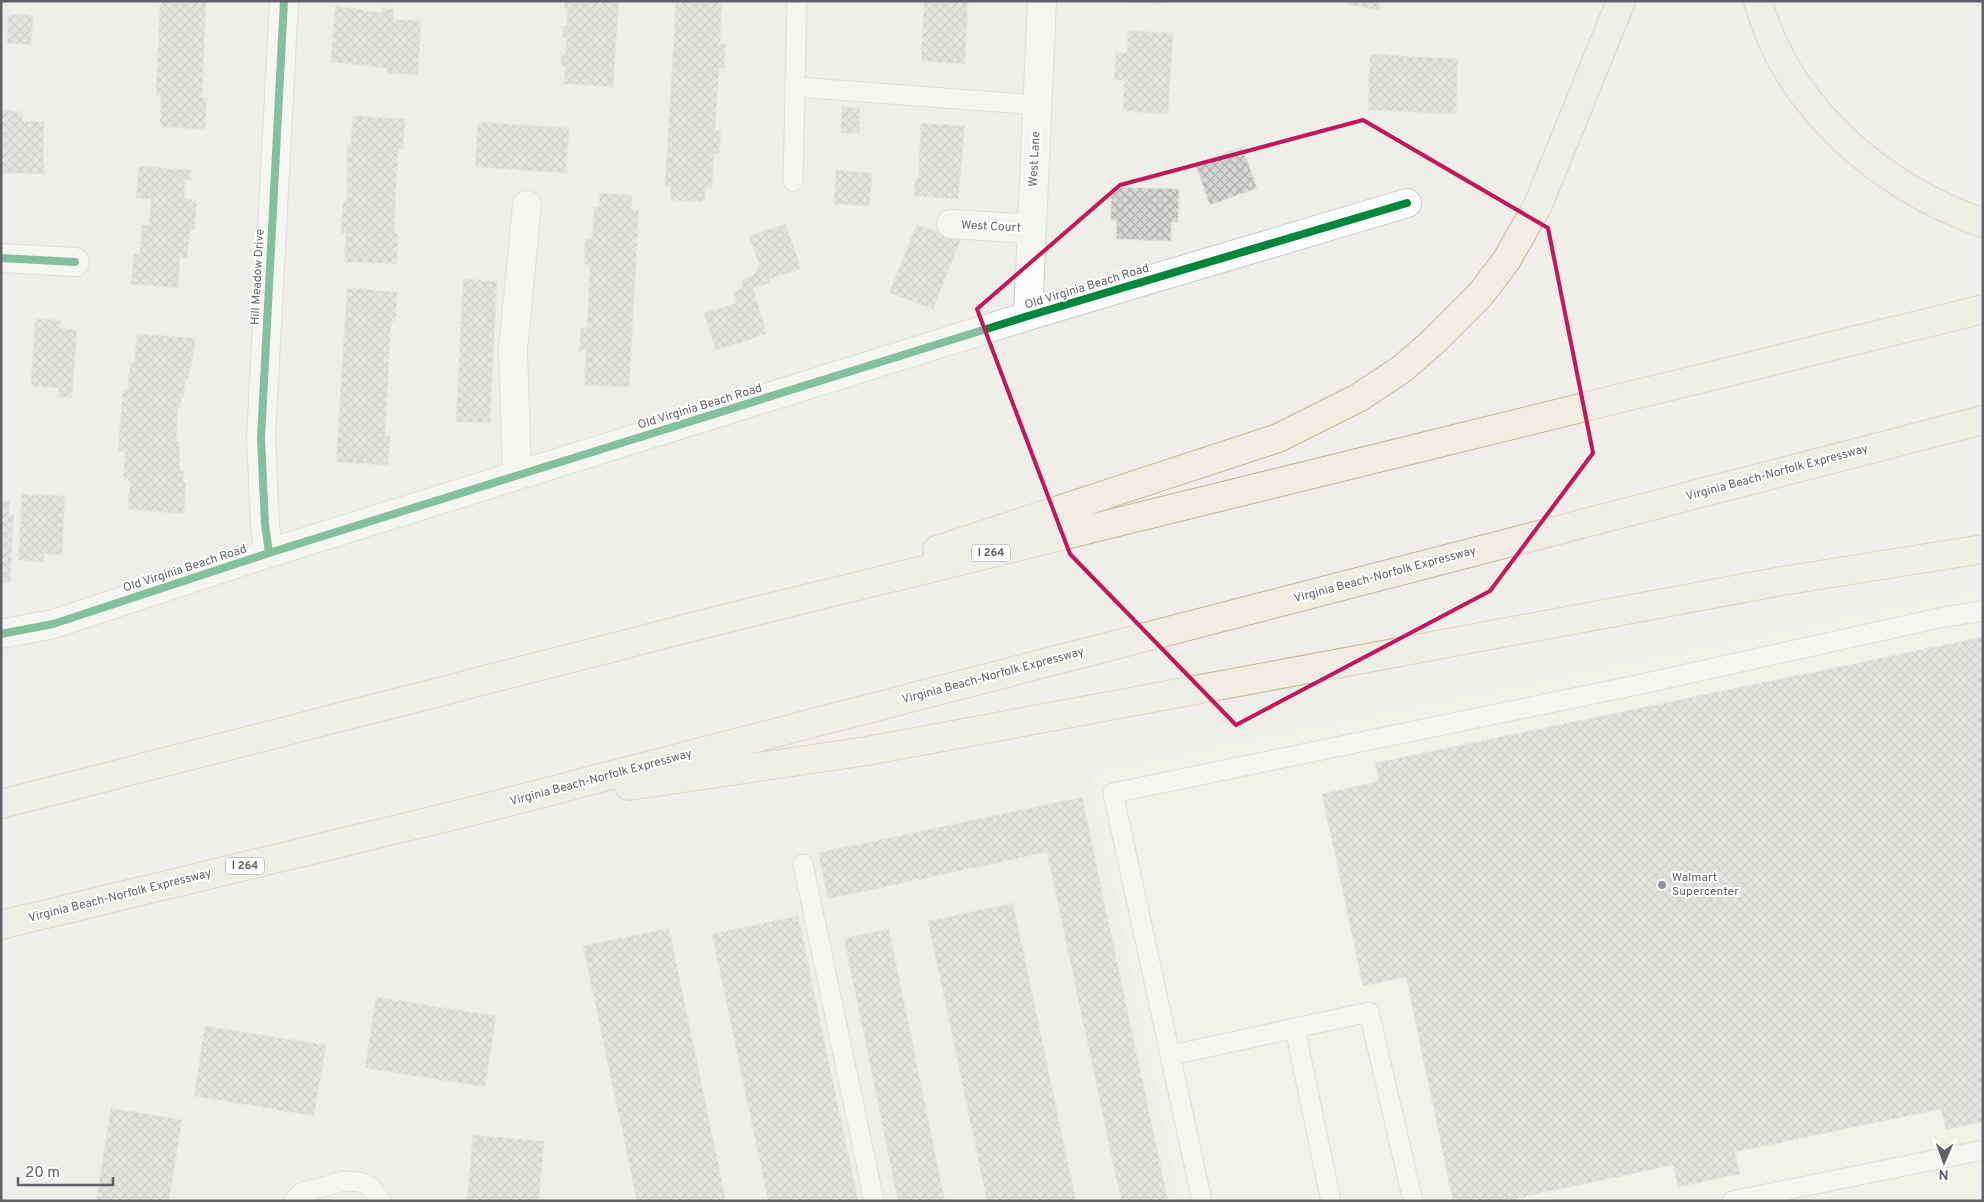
<svg xmlns="http://www.w3.org/2000/svg" width="1984" height="1202" viewBox="0 0 1984 1202" font-family="Overpass,sans-serif">
<style>
.commercial{fill:#f7f3e4}
.building{fill:url(#building-cross-hatch);stroke:#deddd9}
.lines{fill:none;stroke-linecap:round;stroke-linejoin:round}
.lane-casing{stroke:#cbcccc;stroke-width:21}
.street-casing{stroke:#cbcccc;stroke-width:30}
.highway-casing{stroke:#c8b996;stroke-width:30}
.lane{stroke:#fdfcfc;stroke-width:19}
.street{stroke:#fdfcfc;stroke-width:28}
.highway{stroke:#f0ede3;stroke-width:28}
.cycleway-casing{stroke:#fff;stroke-width:11}
.cycleway{stroke:#00873e;stroke-width:8}
.marked{fill:none;stroke:#c2185b;stroke-width:4;stroke-linejoin:round}
.poi-dot{fill:#919496;stroke:#fff;stroke-width:2}
.labels{text-anchor:middle;dominant-baseline:central;stroke-width:4;stroke-linejoin:round;paint-order:stroke}
.shield{fill:#fff;stroke:#8f9295;stroke-width:1}
.shield-label{font-size:11px;font-weight:bold;fill:#5f6368}
.street-label{font-size:12px;fill:#5f6368;stroke:#fff}
.poi-label{font-size:12px;fill:#5f6368;stroke:#fff;text-anchor:start}
</style>
<defs>
<pattern id="building-cross-hatch" width="8" height="8" patternUnits="userSpaceOnUse" patternTransform="scale(1.25)"><rect width="8" height="8" fill="#d6d5d3"/><path d="M0 0l8 8M0 8l8-8" fill="none" stroke="#b1b0af"/></pattern>
</defs>
<rect width="100%" height="100%" fill="#efeeea"/>
<!-- commercial -->
<path class="commercial" d="M1983,591v610h-803l-89,-427z"/>
<!-- building -->
<path class="building" d="M160,1h46l-4,96 5,1 -2,31 -45,-2 1,-31h-5z
M565,1h54l-6,86 -49,-3 1,-18h-4v-11h4l2,-17h-5l1,-12h3l2,-17h-4z
M676,1h46l-2,43h6l-2,24h-5l-4,62 6,1 -2,23h-5l-2,34 -6,-1 -1,15 -35,-2 1,-14 -6,-1z
M924,1h44l-3,63 -44,-3z
M1117,1h44v3z
M1347,1h33l-1,9 -32,-6z
M335,6l47,7v-5l12,1 -1,10 28,2 -3,54 -31,-2 1,-5 -57,-6z
M8,14l25,1 -2,30 -24,-2z
M1128,31l45,2 -5,81 -45,-3 1,-31h-10l2,-28 11,1z
M1370,54l88,5 -2,55 -88,-4z
M842,107l18,1 -1,25h-18z
M1,110l21,2v9l22,1 -1,39 2,13 -44,-1z
M353,116l52,3 -2,30h-5l-4,84 4,1 -1,30 -53,-2 2,-29h-5l2,-31h4v-58l4,1z
M478,122l91,6 -3,45 -91,-6z
M921,123l44,3 -7,73 -44,-3 1,-18 3,1z
M1242,147l15,41 -47,17 -15,-42z
M139,166l52,4v10l-6,-1 -1,20 13,1 -3,30 -4,-1 -3,29 -7,-1 -2,31 -47,-4 3,-30h6l2,-29 7,1 2,-27 -15,-1z
M836,170l36,3 -2,33 -36,-2z
M1111,187l68,2 -1,33h-7v19l-55,-2 1,-19h-6z
M600,193l32,2v14l7,1 -10,177 -45,-2 2,-34h-7l2,-24 6,1 3,-63 -6,-1 1,-25h7l2,-32h5z
M786,224l15,45 -32,10 1,4 -17,5 14,46 -51,16 -12,-37 33,-10 -4,-12 10,-3 -2,-8 12,-4 7,-10 -11,-30z
M917,224l43,17 -27,68 -44,-16z
M463,279l34,2 -7,142 -34,-1z
M347,288l50,4 -1,29h-5l-6,115h5l-2,29 -52,-3z
M35,319l26,1 -1,8 17,2 -5,67h-14l1,-9 -28,-2z
M137,334l59,4 -8,41h-3l-1,18h-3v11h-3l-2,33h3l1,30h4l-1,12h3l-2,31 -56,-5 2,-28 -7,-1 2,-28 -7,-1 5,-60h5l2,-28h4z
M22,494l43,2 -3,59 -18,-1v8l-26,-2z
M1,501h9l-1,14h5l-4,67h-9z
M1983,637v485l-37,8 -5,-21 -206,43 5,22 -62,13 -5,-22 -169,36h-51l-47,-224 -43,9 -41,-192 57,-13 -4,-18z
M1082,797l86,404h-47l-74,-349 -219,47 -10,-46z
M1013,903l63,298h-89l-59,-280z
M798,916l60,285h-90l-56,-267z
M669,928l57,273h-89l-54,-255z
M889,929l56,272h-47l-54,-263z
M376,997l120,19 -11,71 -120,-19z
M205,1026l121,19 -12,71 -120,-20z
M111,1108l71,12 -13,81h-73z
M473,1135l71,6 -5,60h-72z"/>
<g class="lines">
<!-- lane casing -->
<g class="lane-casing">
<path id="lane" d="M796,87l242,18
M793,181l4,-180
M803,864l71,337
M1295,1029l36,172
M1172,1055l197,-43 44,189
M294,1201l7,-8 43,-12 16,1 11,5 10,14
M1202,1201l-89,-408 524,-108 307,-68 39,-6
M1732,1201l251,-51"/>
</g>
<!-- street casing -->
<g class="street-casing">
<path id="street" d="M951,224l81,5
M1,258l74,4
M1028,316l14,-315
M517,476l-4,-126 14,-145
M269,553l-4,-29 -4,-86 23,-437
M1,634l52,-10 216,-71 759,-237 379,-113"/>
</g>
<!-- highway casing -->
<g class="highway-casing">
<path id="highway" d="M1758,1c29,107 124,187 225,222
M937,550l341,-112 80,-40 44,-29 32,-28 46,-46 26,-34 32,-56 83,-204
M629,786l238,-35 915,-170 201,-32
M1,804l727,-186 1255,-309
M1,925l488,-118 1494,-387"/>
</g>
<!-- lane -->
<use href="#lane" class="lane"/>
<!-- street -->
<use href="#street" class="street"/>
<!-- highway -->
<use href="#highway" class="highway"/>
<!-- cycleway casing -->
<g class="cycleway-casing">
<path id="cycleway" d="M1,258l74,4
M269,553l-4,-29 -4,-86 23,-437
M1,634l52,-10 216,-71 759,-237 379,-113"/>
</g>
<!-- cycleway -->
<use href="#cycleway" class="cycleway"/>
</g>
<!-- marked area -->
<path d="M0 0H1984V1202H0ZM1363,120l185,108 45,225 -103,138 -254,134 -166,-171 -93,-245 143,-124z" fill="#efeeea" fill-opacity=".55" fill-rule="evenodd"/>
<path class="marked" d="M1363,120l185,108 45,225 -103,138 -254,134 -166,-171 -93,-245 143,-124z"/>
<!-- markers -->
<circle class="poi-dot" cx="1662" cy="885" r="5"/>
<g class="labels">
<!-- shield labels -->
<g class="shield">
<rect x="972" y="544.5" width="38" height="17" rx="4"/>
<rect x="226" y="857.5" width="38" height="17" rx="4"/>
</g>
<g class="shield-label">
<text x="991" y="553">I 264</text>
<text x="245" y="866">I 264</text>
</g>
<!-- street labels -->
<g class="street-label">
<text transform="translate(1035 159) rotate(-87)">West Lane</text>
<text transform="translate(991 227) rotate(3)">West Court</text>
<text transform="translate(258 277) rotate(-87)">Hill Meadow Drive</text>
<text transform="translate(1087 287) rotate(-17)">Old Virginia Beach Road</text>
<text transform="translate(700 407) rotate(-17)">Old Virginia Beach Road</text>
<text transform="translate(1777 473) rotate(-15)">Virginia Beach-Norfolk Expressway</text>
<text transform="translate(185 569) rotate(-18)">Old Virginia Beach Road</text>
<text transform="translate(1385 575) rotate(-15)">Virginia Beach-Norfolk Expressway</text>
<text transform="translate(993 676) rotate(-15)">Virginia Beach-Norfolk Expressway</text>
<text transform="translate(601 778) rotate(-15)">Virginia Beach-Norfolk Expressway</text>
<text transform="translate(120 896) rotate(-14)">Virginia Beach-Norfolk Expressway</text>
</g>
<!-- poi labels -->
<g class="poi-label">
<text x="1672" y="878">Walmart<tspan x="1672" dy="14">Supercenter</tspan></text>
</g>
</g>
<!-- border -->
<rect width="1984" height="1202" fill="none" stroke="#5f6368" stroke-width="5"/>
<!-- north arrow -->
<g transform="translate(1944 1162) rotate(182)" stroke="#ffffff" stroke-width="4" paint-order="stroke">
<path d="M0-4L9 19L0 12L-9 19Z" fill="#5f6368"/>
<text y="-8" font-size="14" font-weight="bold" text-anchor="middle" fill="#5f6368">N</text>
</g>
<!-- scale -->
<path d="M18 1177v8h95v-8" fill="none" stroke="#5f6368" stroke-width="2.5"/>
<text x="25" y="1177" font-size="15" fill="#5f6368" stroke="#ffffff" stroke-width="4" paint-order="stroke">20 m</text>
</svg>
